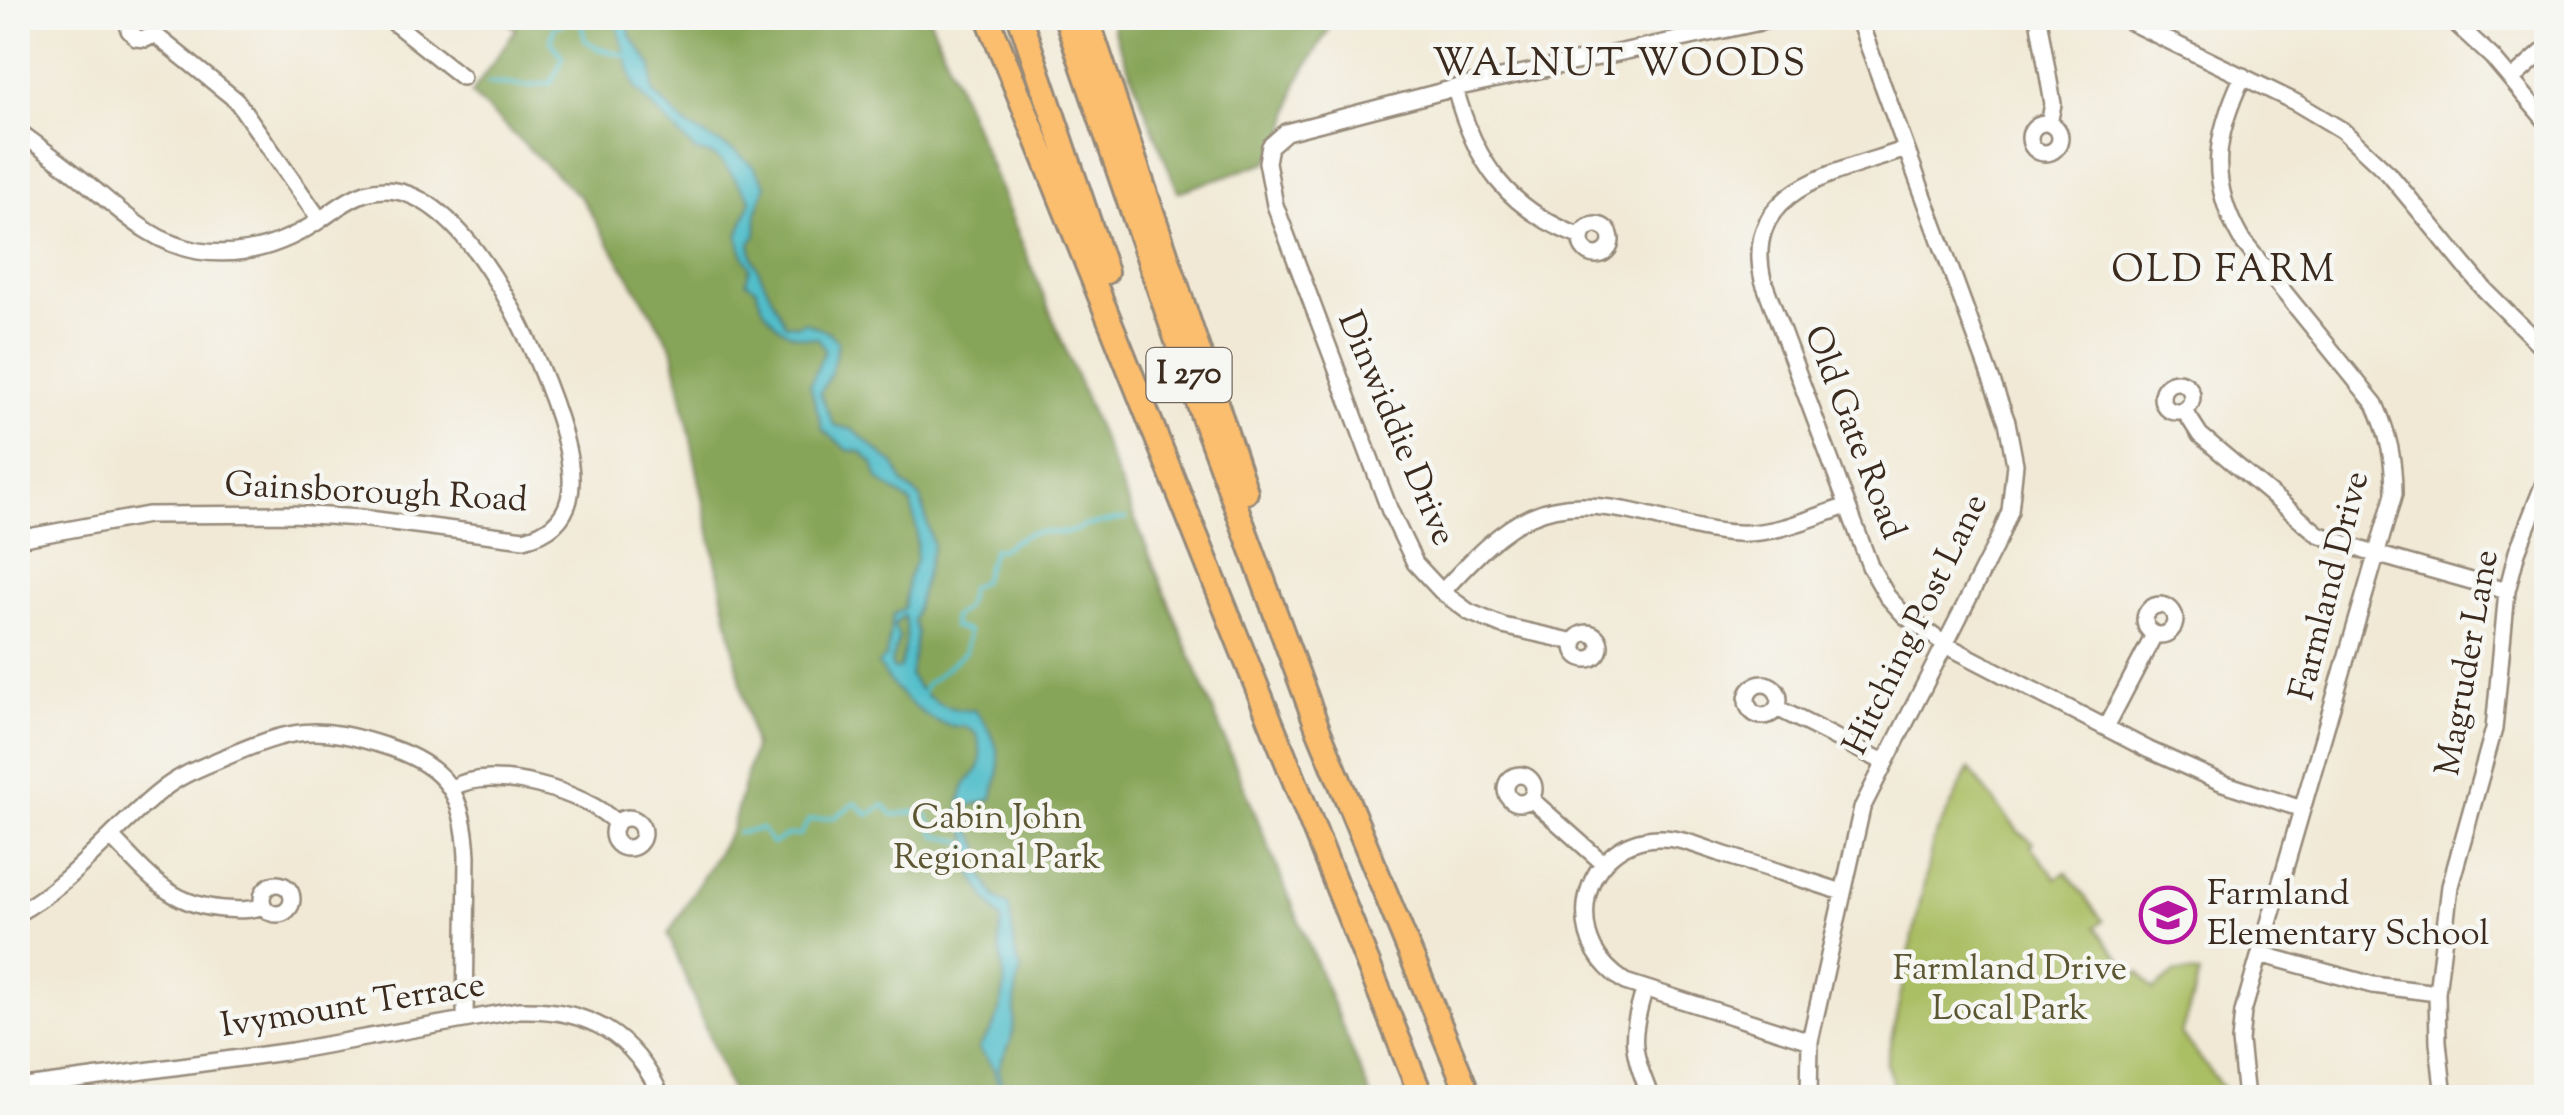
<svg xmlns="http://www.w3.org/2000/svg" width="2564" height="1115" viewBox="0 0 2564 1115" font-family="'Sorts Mill Goudy',serif">
<style>
.green{fill:#aabe63;stroke:#727440;stroke-width:2.5}
.forest{fill:#87a559;stroke:#61683c;stroke-width:2.5}
.water{fill:#51beca;stroke:#467474;stroke-width:2.5;fill-rule:evenodd}
.lines{fill:none;stroke-linecap:round;stroke-linejoin:round}
.stream{stroke:#51beca;stroke-width:4}
.minor-casing{stroke:#968a7a;stroke-width:20}
.highway-casing{stroke:#968a7a;stroke-width:28}
.minor{stroke:#fff;stroke-width:15}
.highway{stroke:#fbbd6e;stroke-width:22}
.labels{text-anchor:middle;dominant-baseline:central;stroke-width:9;stroke-linejoin:round;paint-order:stroke}
.shield{fill:#f6f6f2;stroke:#73675e;stroke-width:2.5}
.shield-label{font-size:32px;font-weight:bold;fill:#3b2a1e}
.street-label{font-size:35px;fill:#3b2a1e;stroke:#f6f6f2}
.park-label{font-size:35px;fill:#5c5633;stroke:#f6f6f2}
.poi-label{font-size:35px;fill:#3b2a1e;stroke:#f6f6f2;text-anchor:start}
.neighbourhood-label{font-size:38px;letter-spacing:2.5px;fill:#3b2a1e;stroke:#f6f6f2}
</style>
<rect width="100%" height="100%" fill="#f6f6f2"/>
<filter id="ink" filterUnits="userSpaceOnUse"><feTurbulence type="fractalNoise" baseFrequency=".01" numOctaves="2"/><feDisplacementMap in="SourceGraphic" scale="20" xChannelSelector="R" yChannelSelector="G"/><feConvolveMatrix kernelMatrix="1 2 1 2 8 2 1 2 1" color-interpolation-filters="sRGB"/></filter>
<filter id="wash" filterUnits="userSpaceOnUse"><feTurbulence type="fractalNoise" baseFrequency=".0048" numOctaves="4" result="noise"/><feDisplacementMap in="SourceGraphic" scale="40" xChannelSelector="R" yChannelSelector="G"/><feGaussianBlur stdDeviation="2.25" result="paint"/><feColorMatrix in="noise" values="0 0 0 0 0 0 0 0 0 0 0 0 0 0 0 0 0 1.4 0 .05"/><feComposite in="paint" operator="in"/></filter>
<g filter="url(#wash)">
<rect width="100%" height="100%" fill="#f1e9d5"/>
<!-- green -->
<path class="green" d="M1969,769l50,63 15,11 -3,3 25,32 10,-6 37,49 -8,6 39,49 5,-4 14,18 23,-18 24,2 -19,60 44,56 1,7h-327l-13,-33 47,-223z"/>
<!-- forest -->
<path class="forest" d="M504,18h426l441,1079h-638l-65,-163 63,-103 23,-84 -82,-400 -90,-148 -111,-105 45,-65z
M1113,18h222l-39,67 -10,47 -19,30 -89,30 -65,-163z
M549,1085l6,12h-130z"/>
<!-- water -->
<path class="water" d="M615,18h13l2,17 22,31 1,26 34,34 51,27 16,14 12,18 -9,25 -1,26 -6,7 3,16 32,65 13,1 6,-3 25,10 9,10 -7,31 -11,20 14,32 19,5 42,35 9,19 17,14 12,48 -20,75 4,12 -7,43c14,23 38,36 64,34 16,14 29,43 24,66 -2,8 -5,14 -6,23l-24,7 1,19 14,29 -8,8 21,36 13,8 7,50 5,14c-9,23 -3,46 -10,70 -4,14 -15,22 -11,38 2,7 8,15 14,19h-12l-9,-30 -14,-18c3,-10 9,-12 13,-20 5,-9 10,-28 12,-38 3,-25 -10,-43 -2,-69 -9,-16 -22,-29 -29,-47 -4,-11 -1,-21 -3,-31 -4,-17 -13,-25 -9,-46 6,-32 29,-16 16,-64l-12,-8c-33,5 -72,-35 -87,-62l8,-7 7,-42 11,-7 4,-30 8,-18 1,-29 -6,-28 -33,-24 -5,-16 -12,-11 -13,-2 -25,-20 -13,-45 15,-35 -7,-12c-33,2 -54,-19 -62,-50l-10,-6 4,-15c-21,-39 -8,-31 1,-68l-28,-36 -9,-7 -19,-5 -60,-63zM903,615c8,14 0,36 -3,54h-7l-2,-5 8,-27 -5,-11z"/>
<g class="lines">
<!-- stream -->
<path class="stream" d="M580,18l5,22 14,9 29,7
M488,83l44,3 19,-3 12,-25 -12,-17 3,-14 21,-9
M922,696l3,-10 40,-34 3,-21 -15,-4v-10l12,-9 5,-20 12,-7 12,-33 6,2c8,-5 19,-13 28,-16 19,-6 39,6 56,-9 9,2 28,-6 42,-6
M738,833l24,-4 10,15 16,-9h12l9,-15 26,-3 20,-14 14,12 15,-10 9,10 21,-3 13,3 9,21 26,5 13,9"/>
</g>
</g>
<g filter="url(#ink)">
<g class="lines">
<!-- minor casing -->
<g class="minor-casing">
<path id="minor" d="M131,18l-2,12 7,8 10,1 8,-5
M388,18l74,59
M2038,18l15,86 -4,20
M2122,18l173,84 47,28 47,44 96,116 61,61
M2450,18l42,39 54,64
M154,34l82,66 84,120
M2243,76c-28,59 -36,104 -2,163l134,165c14,31 19,56 19,90l-151,518 -3,29 6,57
M2512,79l34,-30
M1455,88c20,75 52,121 126,149
M2030 138a15 15 0 1 1 30 0a15 15 0 1 1-30 0Z
M18,131c22,16 44,32 66,50 36,29 67,62 114,70 45,7 85,-6 122,-31 14,-10 28,-21 45,-27 96,-30 180,172 199,243 12,44 15,90 -40,103l-163,-21 -69,-4 -144,1 -130,24
M1906,149c-67,24 -165,37 -143,131l107,286 17,30 18,20 41,29 203,105 74,33 79,26
M1581 240a15 15 0 1 1 30 0a15 15 0 1 1-30 0Z
M2162 397a15 15 0 1 1 30 0a15 15 0 1 1-30 0Z
M2184,410l16,25 118,99 47,17 142,40
M1442,592c68,-74 101,-102 205,-77 29,7 59,17 90,18 38,2 74,-15 110,-27
M2145 620a15 15 0 1 1 30 0a15 15 0 1 1-30 0Z
M1574 646a13 13 0 1 1 26 0a13 13 0 1 1-26 0Z
M1575,642l-72,-16 -34,-14 -27,-20 -27,-29 -25,-52 -115,-306 -8,-43 3,-16 16,-14 169,-44 324,-70
M1747 700a16 16 0 1 1 32 0a16 16 0 1 1-32 0Z
M1777,708l107,54
M2106,727l48,-92
M1506 789a14 14 0 1 1 28 0a14 14 0 1 1-28 0Z
M452,788c39,-24 134,4 164,35
M1531,799l71,63
M613 833a15 15 0 1 1 30 0a15 15 0 1 1-30 0Z
M111,837c37,37 57,68 112,72 14,1 27,2 40,-3
M262 899a15 15 0 1 1 30 0a15 15 0 1 1-30 0Z
M18,913c56,-31 94,-84 144,-123 18,-15 40,-23 61,-32 70,-30 94,-35 168,-10 58,20 73,49 76,108l-2,163
M2260,954l113,31 64,8
M1644,991c-15,49 -12,59 7,107
M1810,1041l-185,-59c-28,-19 -42,-43 -39,-77 4,-38 34,-66 72,-67 22,-1 46,10 67,17 39,12 78,24 117,37
M18,1088l274,-37 227,-41c69,-2 115,24 143,88
M1809,1098l1,-57 52,-233 137,-270 11,-27 5,-47 -8,-42 -149,-404
M2444,1098l-6,-56 -1,-49 13,-107 44,-157 13,-138 10,-39 29,-74"/>
</g>
<!-- highway casing -->
<g class="highway-casing">
<path id="highway" d="M988,18l434,1080
M1020,18l86,254
M1066,18l137,399 115,312 152,369
M1087,18l159,474"/>
</g>
<!-- minor -->
<use href="#minor" class="minor"/>
<!-- highway -->
<use href="#highway" class="highway"/>
</g>
</g>
<!-- icons -->
<defs>
<g id="school-ring" transform="scale(2.875)"><circle r="9.5" fill="#f6f6f2" stroke="#b5179e" stroke-width="1.5"/><path d="M0-5L7-2L0 1L-7-2ZM-4 1L0 2.5L4 1V4Q0 6-4 4Z" fill="#b5179e"/></g>
</defs>
<g fill-rule="evenodd">
<use href="#school-ring" x="2168" y="915"/>
</g>
<g class="labels">
<!-- shield labels -->
<rect class="shield" x="1146.5" y="348" width="85" height="54" rx="8"/>
<g class="shield-label">
<text x="1189" y="375">I 270</text>
</g>
<!-- street labels -->
<g class="street-label">
<text transform="translate(1395 429) rotate(67)">Dinwiddie Drive</text>
<text transform="translate(1853 433) rotate(69)">Old Gate Road</text>
<text transform="translate(376 494) rotate(3)">Gainsborough Road</text>
<text transform="translate(2331 586) rotate(-76)">Farmland Drive</text>
<text transform="translate(1917 625) rotate(-64)">Hitching Post Lane</text>
<text transform="translate(2469 663) rotate(-80)">Magruder Lane</text>
<text transform="translate(353 1007) rotate(-9)">Ivymount Terrace</text>
</g>
<!-- park labels -->
<g class="park-label">
<text x="997" y="819">Cabin John<tspan x="997" dy="40">Regional Park</tspan></text>
<text x="2010" y="970">Farmland Drive<tspan x="2010" dy="40">Local Park</tspan></text>
</g>
<!-- poi labels -->
<g class="poi-label">
<text x="2207" y="895">Farmland<tspan x="2207" dy="40">Elementary School</tspan></text>
</g>
<!-- neighbourhood labels -->
<g class="neighbourhood-label">
<text x="1620" y="66">WALNUT WOODS</text>
<text x="2224" y="272">OLD FARM</text>
</g>
</g>
<!-- margin -->
<rect width="2564" height="1115" fill="none" stroke="#f6f6f2" stroke-width="60"/>
</svg>
